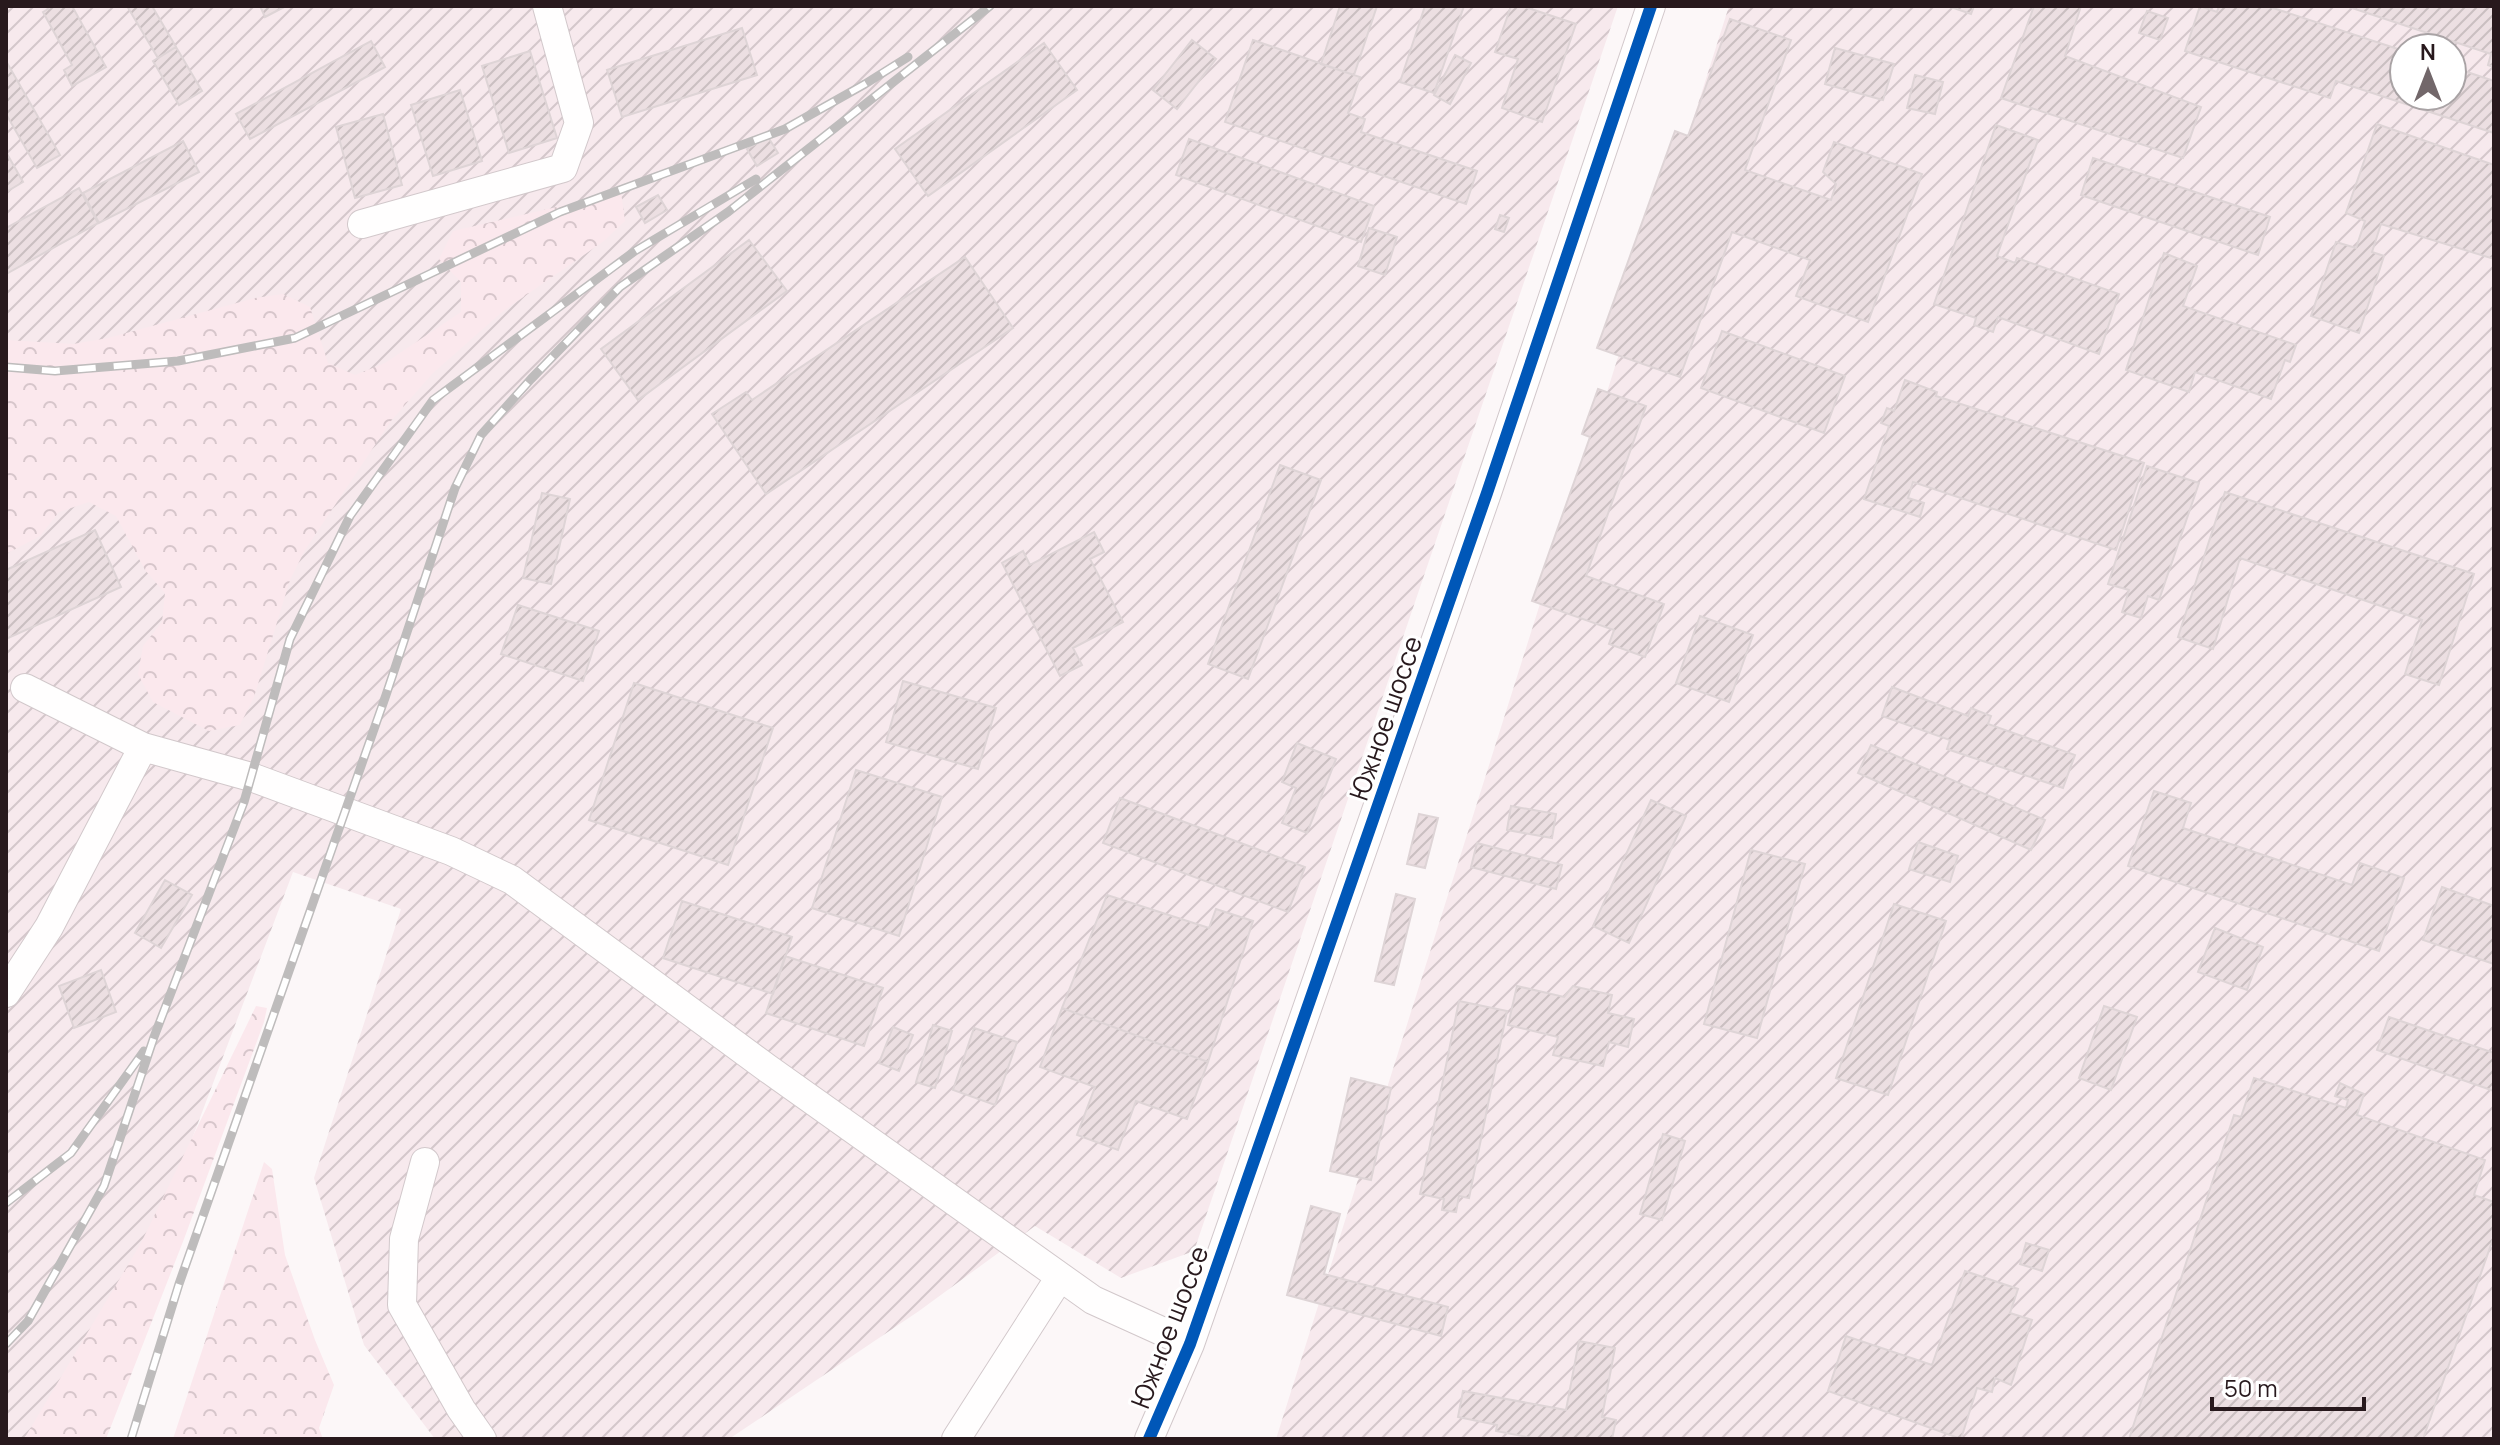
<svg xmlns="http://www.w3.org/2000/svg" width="2500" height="1445" viewBox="0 0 2500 1445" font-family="Manrope,sans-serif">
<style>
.industrial{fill:url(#industrial-furrows);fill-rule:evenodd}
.forest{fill:url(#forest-crowns)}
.building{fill:url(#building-hatch);stroke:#ded4d6;stroke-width:2}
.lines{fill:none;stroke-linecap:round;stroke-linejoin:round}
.minor-casing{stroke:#d2c8cb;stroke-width:30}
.minor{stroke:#fffefe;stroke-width:28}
.rail-casing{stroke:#bebcbc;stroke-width:9}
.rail{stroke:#fff;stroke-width:6;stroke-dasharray:18;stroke-linecap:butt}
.cycleway-casing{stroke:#fff;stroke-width:17}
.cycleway{stroke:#0057b8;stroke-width:12}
.labels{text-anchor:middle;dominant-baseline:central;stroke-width:6;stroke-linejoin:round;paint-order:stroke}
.street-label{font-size:26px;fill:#28191d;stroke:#fff}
</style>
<defs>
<pattern id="industrial-furrows" width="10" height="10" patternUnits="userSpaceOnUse" patternTransform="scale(2)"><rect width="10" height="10" fill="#f7e9ed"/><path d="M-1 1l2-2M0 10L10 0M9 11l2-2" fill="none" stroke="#d4c7cb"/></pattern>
<pattern id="forest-crowns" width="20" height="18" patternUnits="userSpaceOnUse" patternTransform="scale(2)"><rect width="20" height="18" fill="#fbe8ed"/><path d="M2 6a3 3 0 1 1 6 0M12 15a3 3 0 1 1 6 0" fill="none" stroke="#d7c6cb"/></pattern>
<pattern id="building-hatch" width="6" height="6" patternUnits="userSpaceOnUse" patternTransform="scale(2)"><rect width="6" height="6" fill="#ecdfe2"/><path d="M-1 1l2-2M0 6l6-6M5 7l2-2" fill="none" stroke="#cabfc1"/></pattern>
</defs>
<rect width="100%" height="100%" fill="#fcf7f8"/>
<!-- industrial -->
<path class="industrial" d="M6,6h1612l-424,1245 -73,27 -86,-52 -116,85 -190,128h-294l-71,-94 -50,-167 87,-269 -108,-37 -134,354 -124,213h-29z
M1729,6h765v1433h-1218zM2404,48h48v48h-48z"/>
<!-- forest -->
<path class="forest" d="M621,192l4,29 -21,20 -102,71 -70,62 -41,47 -86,129 -15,30 -36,117 -14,28 -31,6 -56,-29 -15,-28 5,-28 19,-24 3,-29 -20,-23 -29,-54 -27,-14 -30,10 -19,24 -34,18v-214l67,4 35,-6 147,-40 28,-4 27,13 18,56 27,12 30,-12 76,-51v-30l-22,-23 14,-28z
M256,1006l11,2 -3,14 -80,217 -78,200h-82l117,-196z
M264,1162l8,7 13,86 30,85 19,45 -15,43 4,11h-150z"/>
<!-- building -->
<path class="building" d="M46,6h26l34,61 -34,19 -8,-16 8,-5 -29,-53 5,-3z
M127,6h25l24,41 -18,11z
M260,6h26l-21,11z
M1340,6h37l-23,69 -33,-11z
M1425,6h39l-30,87 -34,-11z
M1511,6h11l54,18 -34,98 -40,-14 16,-49 -23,-7z
M1948,6h26l-3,8z
M2034,6h47l-16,50 136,51 -18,51 -182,-60z
M2200,6l17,6 2,-6h48l137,45v45h48v-29l42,14v52l-158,-52 -6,17 -145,-47z
M2346,6h148v61l-6,-2 3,-11z
M2147,11l21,7 -8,22 -21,-7z
M1730,19l61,21 -46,130 86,30 5,-16 -13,-12 11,-30 88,32 -54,148 -72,-26 14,-36 -78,-28 -52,145 -83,-29 78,-217 13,5z
M742,28l15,47 -135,42 -15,-47z
M1192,40l24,19 -39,50 -24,-19z
M1253,40l107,37 -12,36 17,6 -4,13 116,39 -11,33 -241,-82z
M371,41l14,26 -135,72 -14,-25z
M1044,43l33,47 -149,106 -33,-47z
M176,47l26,44 -23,14 -26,-44z
M1835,48l59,16 -11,36 -58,-16z
M530,51l27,87 -48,15 -27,-87z
M1455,55l16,8 -21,41 -16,-9z
M6,61l54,94 -23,13 -31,-54z
M1915,75l28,7 -8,32 -28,-6z
M460,90l22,71 -49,15 -22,-71z
M383,114l19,71 -47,13 -19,-71z
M2377,124l117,41v94l-113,-35 -9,28 12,4 -25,77 -48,-17 25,-74 20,6 9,-27 -19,-8z
M1996,125l42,15 -41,116 18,7 2,-5 102,36 -20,60 -101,-37 -5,15 -19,-7 2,-7 -42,-14z
M768,137l10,16 -21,13 -10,-17z
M1189,139l185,67 -13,36 -185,-67z
M183,141l16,31 -100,51 -16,-30z
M6,152l17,30 -17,10z
M2093,158l177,59 -12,38 -177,-60z
M79,188l19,35 -92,51v-46z
M658,195l9,15 -22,13 -9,-16z
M1500,215l9,3 -5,14 -9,-3z
M1369,228l28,9 -12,38 -27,-9z
M749,240l38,51 -149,109 -37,-51z
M2164,253l33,13 -14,40 113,39 -6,17 -5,-2 -14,39 -76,-27 -6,20 -63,-22z
M965,257l48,71 -247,166 -54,-80 34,-22 6,8z
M1722,331l123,45 -21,57 -123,-45z
M1905,380l32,12 -1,4 208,67 -28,87 -203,-68 -5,16 16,5 -4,14 -56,-18 25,-73 -8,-3 6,-15 7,3z
M1598,389l48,17 -60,170 78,28 -19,53 -36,-13 5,-14 -82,-29 58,-164 -8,-3z
M1280,465l41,15 -73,199 -40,-15z
M2147,466l52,17 -40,117 -11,-4 -7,22 -19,-6 7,-22 -21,-6z
M2225,492l249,82 -35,111 -34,-11 17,-54 -182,-62 -27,91 -35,-12z
M542,493l28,6 -19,85 -28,-6z
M95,530l26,57 -115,52v-69z
M1094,532l10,20 -14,7 33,63 -50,26 9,17 -22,11 -58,-113 21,-12 7,14z
M518,605l81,26 -16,50 -82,-27z
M1700,616l53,19 -24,67 -53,-19z
M903,681l93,27 -18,61 -92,-27z
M634,683l139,45 -45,137 -139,-45z
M1892,687l76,29 3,-8 20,8 -3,8 87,31 -12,33 -116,-39 3,-9 -68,-24z
M1297,743l39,16 -29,74 -25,-10 14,-35 -14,-6z
M1871,745l174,75 -14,30 -173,-77z
M856,770l86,27 -43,139 -87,-28z
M2154,791l37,12 -8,25 169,57 8,-22 44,15 -25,73 -251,-85z
M1120,798l185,69 -17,45 -185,-69z
M1651,800l35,16 -57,127 -36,-17z
M1511,806l45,8 -4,24 -45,-8z
M1419,814l19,4 -13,50 -18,-4z
M1918,842l40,14 -8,26 -41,-13z
M1477,843l85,22 -6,24 -85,-22z
M1751,850l54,14 -48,174 -53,-14z
M165,880l27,15 -31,53 -26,-15z
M2442,887l52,19v58l-71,-24z
M1396,894l19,5 -21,86 -19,-4z
M1107,895l102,33 7,-19 37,12 -45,141 -146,-54z
M682,901l110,36 -19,57 -110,-36z
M1894,904l52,17 -58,174 -52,-17z
M2215,928l48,19 -16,43 -49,-18z
M785,956l98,32 -19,58 -98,-33z
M101,970l15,42 -42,16 -15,-42z
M1517,986l47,11 9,-11 39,9 -4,18 26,6 -6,28 -19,-5 -6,24 -50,-11 5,-18 -50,-12z
M1459,1001l48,10 -38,187 -10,-2 -3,16 -14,-2 2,-11 -24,-5z
M2104,1006l33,11 -26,73 -32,-12z
M1062,1008l146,54 -21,57 -51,-18 -18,49 -41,-15 18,-48 -55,-20z
M2389,1017l105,36v38l-117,-41z
M933,1025l19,6 -17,57 -19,-6z
M893,1027l20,8 -14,36 -20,-8z
M974,1028l43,14 -22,63 -42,-15z
M1351,1078l40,10 -20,92 -41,-9z
M2254,1078l92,30 2,-8 -13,-4 5,-13 24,11 -7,21 128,45 -11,35 20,7v34l-71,203h-294l105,-324 7,2z
M1663,1134l22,7 -23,79 -22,-6z
M1311,1206l29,8 -16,60 124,33 -7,29 -154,-41z
M2026,1243l23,7 -7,21 -22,-7z
M1965,1271l53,18 -8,24 22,7 -21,65 -16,-7 -3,14 -15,-4 -16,51 -133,-48 18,-55 86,29z
M1579,1341l36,7 -13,69 14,3 -4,19h-75l-41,-8 1,-6 -39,-8 5,-26 103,19z"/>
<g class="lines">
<!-- minor casing -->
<g class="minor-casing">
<path id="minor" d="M362,224l201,-56 16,-45 -32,-117
M25,688l118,59 108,30 200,74 61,29 255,188 326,232 97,44
M6,993l43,-66 94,-180
M425,1162l-21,77 -2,66 59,104 21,30
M956,1439l104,-162
M1149,1439l41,-95 297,-851 164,-487"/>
</g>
<!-- minor -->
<use href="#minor" class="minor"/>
<!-- rail casing -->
<g class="rail-casing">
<path id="rail" d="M6,367l49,4 123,-10 117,-23 265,-126 225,-83 80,-45 43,-27
M6,1203l65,-50 73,-102
M6,1344l22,-23 76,-135 50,-149 90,-235 46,-163 60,-123 83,-116 202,-149 121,-72
M131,1439l48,-155 207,-589 69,-207 26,-53 50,-56 89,-92 108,-75 262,-206"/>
</g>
<!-- rail -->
<use href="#rail" class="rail"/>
<!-- cycleway casing -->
<g class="cycleway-casing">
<path id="cycleway" d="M1149,1439l41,-95 297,-851 164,-487"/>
</g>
<!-- cycleway -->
<use href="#cycleway" class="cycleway"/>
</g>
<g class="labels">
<!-- street labels -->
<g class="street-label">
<text transform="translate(1385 718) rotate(-71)">Южное шоссе</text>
<text transform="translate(1169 1327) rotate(-69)">Южное шоссе</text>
</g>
</g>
<!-- border -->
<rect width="2500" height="1445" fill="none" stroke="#28191d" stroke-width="16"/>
<!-- north arrow -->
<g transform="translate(2428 72)"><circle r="38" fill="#ffffff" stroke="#a9a3a5" stroke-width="2"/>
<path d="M0-6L14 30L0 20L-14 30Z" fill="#72676a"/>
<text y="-12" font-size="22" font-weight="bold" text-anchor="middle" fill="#28191d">N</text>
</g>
<!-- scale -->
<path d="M2212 1397v12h152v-12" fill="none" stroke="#28191d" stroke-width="4"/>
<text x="2224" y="1397" font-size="24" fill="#28191d" stroke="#ffffff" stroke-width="6" paint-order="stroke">50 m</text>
</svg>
